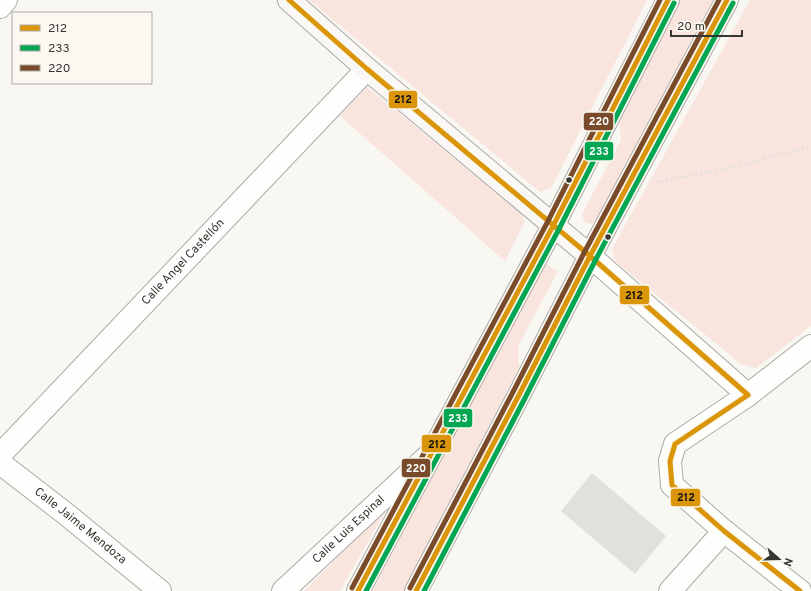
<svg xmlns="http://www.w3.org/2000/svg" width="811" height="591" viewBox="0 0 811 591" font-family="Overpass,sans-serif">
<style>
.green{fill:#f9e4de}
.building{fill:#e0e0dc}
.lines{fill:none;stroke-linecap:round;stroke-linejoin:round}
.street-casing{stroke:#abaaa7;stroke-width:24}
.secondary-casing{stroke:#abaaa7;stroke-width:24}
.path{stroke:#e0e0de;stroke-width:2.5;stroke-dasharray:2 3;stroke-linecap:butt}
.street{stroke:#fefefd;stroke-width:22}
.secondary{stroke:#faf8f6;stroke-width:22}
.bus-1-casing{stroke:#faf8f0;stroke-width:8}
.bus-2-casing{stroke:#faf8f0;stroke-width:8}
.bus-3-casing{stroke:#faf8f0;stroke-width:8}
.bus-1{stroke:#da9508;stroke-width:5}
.bus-2{stroke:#00a651;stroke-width:5}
.bus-3{stroke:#7a4b2a;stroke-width:5}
.bus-dot{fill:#363632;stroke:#faf8f0;stroke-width:1.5}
.labels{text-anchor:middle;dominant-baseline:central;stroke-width:3.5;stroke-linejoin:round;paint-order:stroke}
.street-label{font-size:12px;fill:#363632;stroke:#faf8f0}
.line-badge{stroke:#faf8f0;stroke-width:1.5}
.badge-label{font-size:11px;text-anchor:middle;font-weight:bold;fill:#fff}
.pale-badge-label{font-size:11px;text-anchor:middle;font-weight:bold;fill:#111}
</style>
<rect width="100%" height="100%" fill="#f8f7f2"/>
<!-- green -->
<path class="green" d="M309,0h338l-96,188 -11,4z
M681,0h32l-116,220 -6,4 -7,-2 -2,-8 39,-74 -2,-21z
M750,0h61v326l-55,42 -15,-4 -125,-102 -4,-13z
M367,87l152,124 6,10 -20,40 -165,-145z
M544,263l14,8 -40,75 1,22 -116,223h-31z
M387,508l-47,83h-36z"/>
<!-- building -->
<path class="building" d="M592,473l74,63 -31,38 -74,-63z"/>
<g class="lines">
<!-- street casing -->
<g class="street-casing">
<g id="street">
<path d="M0,7l6,-7"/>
<path d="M590,256l158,139"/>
<path id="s1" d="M0,455l367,-386"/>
<path id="s2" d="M0,463l66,51 94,77"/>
<path id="s3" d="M283,591l147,-137"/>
<path d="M670,591l54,-60"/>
<path d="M800,591l-76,-60 -52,-46 -2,-24 5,-17 73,-49 63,-49"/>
</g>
</g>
<!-- secondary casing -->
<g class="secondary-casing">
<path id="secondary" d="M289,0l78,69 223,187
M358,591l195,-365 115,-226
M416,591l103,-196 71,-139 137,-256"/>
</g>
<!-- path -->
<path class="path" d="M656,182l77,-15 78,-21"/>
<!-- street -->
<use href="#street" class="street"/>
<!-- secondary -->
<use href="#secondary" class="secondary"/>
<!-- bus-1 casing -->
<g class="bus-1-casing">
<path id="bus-1" d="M289,0l78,69 223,187 158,139
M748,395l-73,49 -5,17 2,24 52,46 76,60
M358,591l195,-365 115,-226
M416,591l103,-196 71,-139 137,-256"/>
</g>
<!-- bus-2 casing -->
<g class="bus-2-casing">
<path id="bus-2" d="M366,591l193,-362 115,-226
M424,591l101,-193 71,-139 137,-256"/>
</g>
<!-- bus-3 casing -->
<g class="bus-3-casing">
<path id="bus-3" d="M352,588l195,-365 113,-223
M410,588l103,-196 71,-139 135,-253"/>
</g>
<!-- bus-1 -->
<use href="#bus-1" class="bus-1"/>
<!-- bus-2 -->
<use href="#bus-2" class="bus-2"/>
<!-- bus-3 -->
<use href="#bus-3" class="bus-3"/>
</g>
<!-- markers -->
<g class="bus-dot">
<circle cx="569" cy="180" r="3.5"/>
<circle cx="608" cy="237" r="3.5"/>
</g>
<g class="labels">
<!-- street labels -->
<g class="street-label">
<text stroke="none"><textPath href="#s1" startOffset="266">Calle Angel Castellón</textPath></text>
<text stroke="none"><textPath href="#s2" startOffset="102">Calle Jaime Mendoza</textPath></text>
<text stroke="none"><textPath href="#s3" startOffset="90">Calle Luis Espinal</textPath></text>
</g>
</g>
<g class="line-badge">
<rect x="388" y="90" width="30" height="19" rx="4" fill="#da9508"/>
<rect x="583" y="112" width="31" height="19" rx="4" fill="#7a4b2a"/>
<rect x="584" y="141" width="30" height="20" rx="4" fill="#00a651"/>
<rect x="619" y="285" width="31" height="20" rx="4" fill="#da9508"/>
<rect x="443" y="408" width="30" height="20" rx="4" fill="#00a651"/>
<rect x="421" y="434" width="31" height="19" rx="4" fill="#da9508"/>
<rect x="401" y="458" width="30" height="20" rx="4" fill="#7a4b2a"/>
<rect x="670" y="488" width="31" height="19" rx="4" fill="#da9508"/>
</g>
<g class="badge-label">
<text x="599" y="125">220</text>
<text x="599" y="155">233</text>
<text x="458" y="422">233</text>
<text x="416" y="472">220</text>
</g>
<g class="pale-badge-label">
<text x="403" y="103">212</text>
<text x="634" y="299">212</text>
<text x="437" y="448">212</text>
<text x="686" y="501">212</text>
</g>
<!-- legend -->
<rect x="12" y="12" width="140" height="72" fill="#faf8f0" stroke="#acaaa4"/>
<rect x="20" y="25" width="20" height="6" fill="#da9508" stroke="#acaaa4"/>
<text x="48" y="32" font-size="12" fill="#363632">212</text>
<rect x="20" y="45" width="20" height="6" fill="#00a651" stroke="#acaaa4"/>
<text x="48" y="52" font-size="12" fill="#363632">233</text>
<rect x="20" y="65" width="20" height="6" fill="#7a4b2a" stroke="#acaaa4"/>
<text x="48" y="72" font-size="12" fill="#363632">220</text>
<!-- north arrow -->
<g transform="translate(779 559) rotate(110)" stroke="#faf8f0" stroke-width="3" paint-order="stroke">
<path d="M0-3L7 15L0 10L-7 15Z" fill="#363632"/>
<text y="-6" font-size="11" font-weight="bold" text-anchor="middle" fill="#363632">N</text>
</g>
<!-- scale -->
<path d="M671 30v6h71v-6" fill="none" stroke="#363632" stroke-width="2"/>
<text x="677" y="30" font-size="12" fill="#363632" stroke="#faf8f0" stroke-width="3" paint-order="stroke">20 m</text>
</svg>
